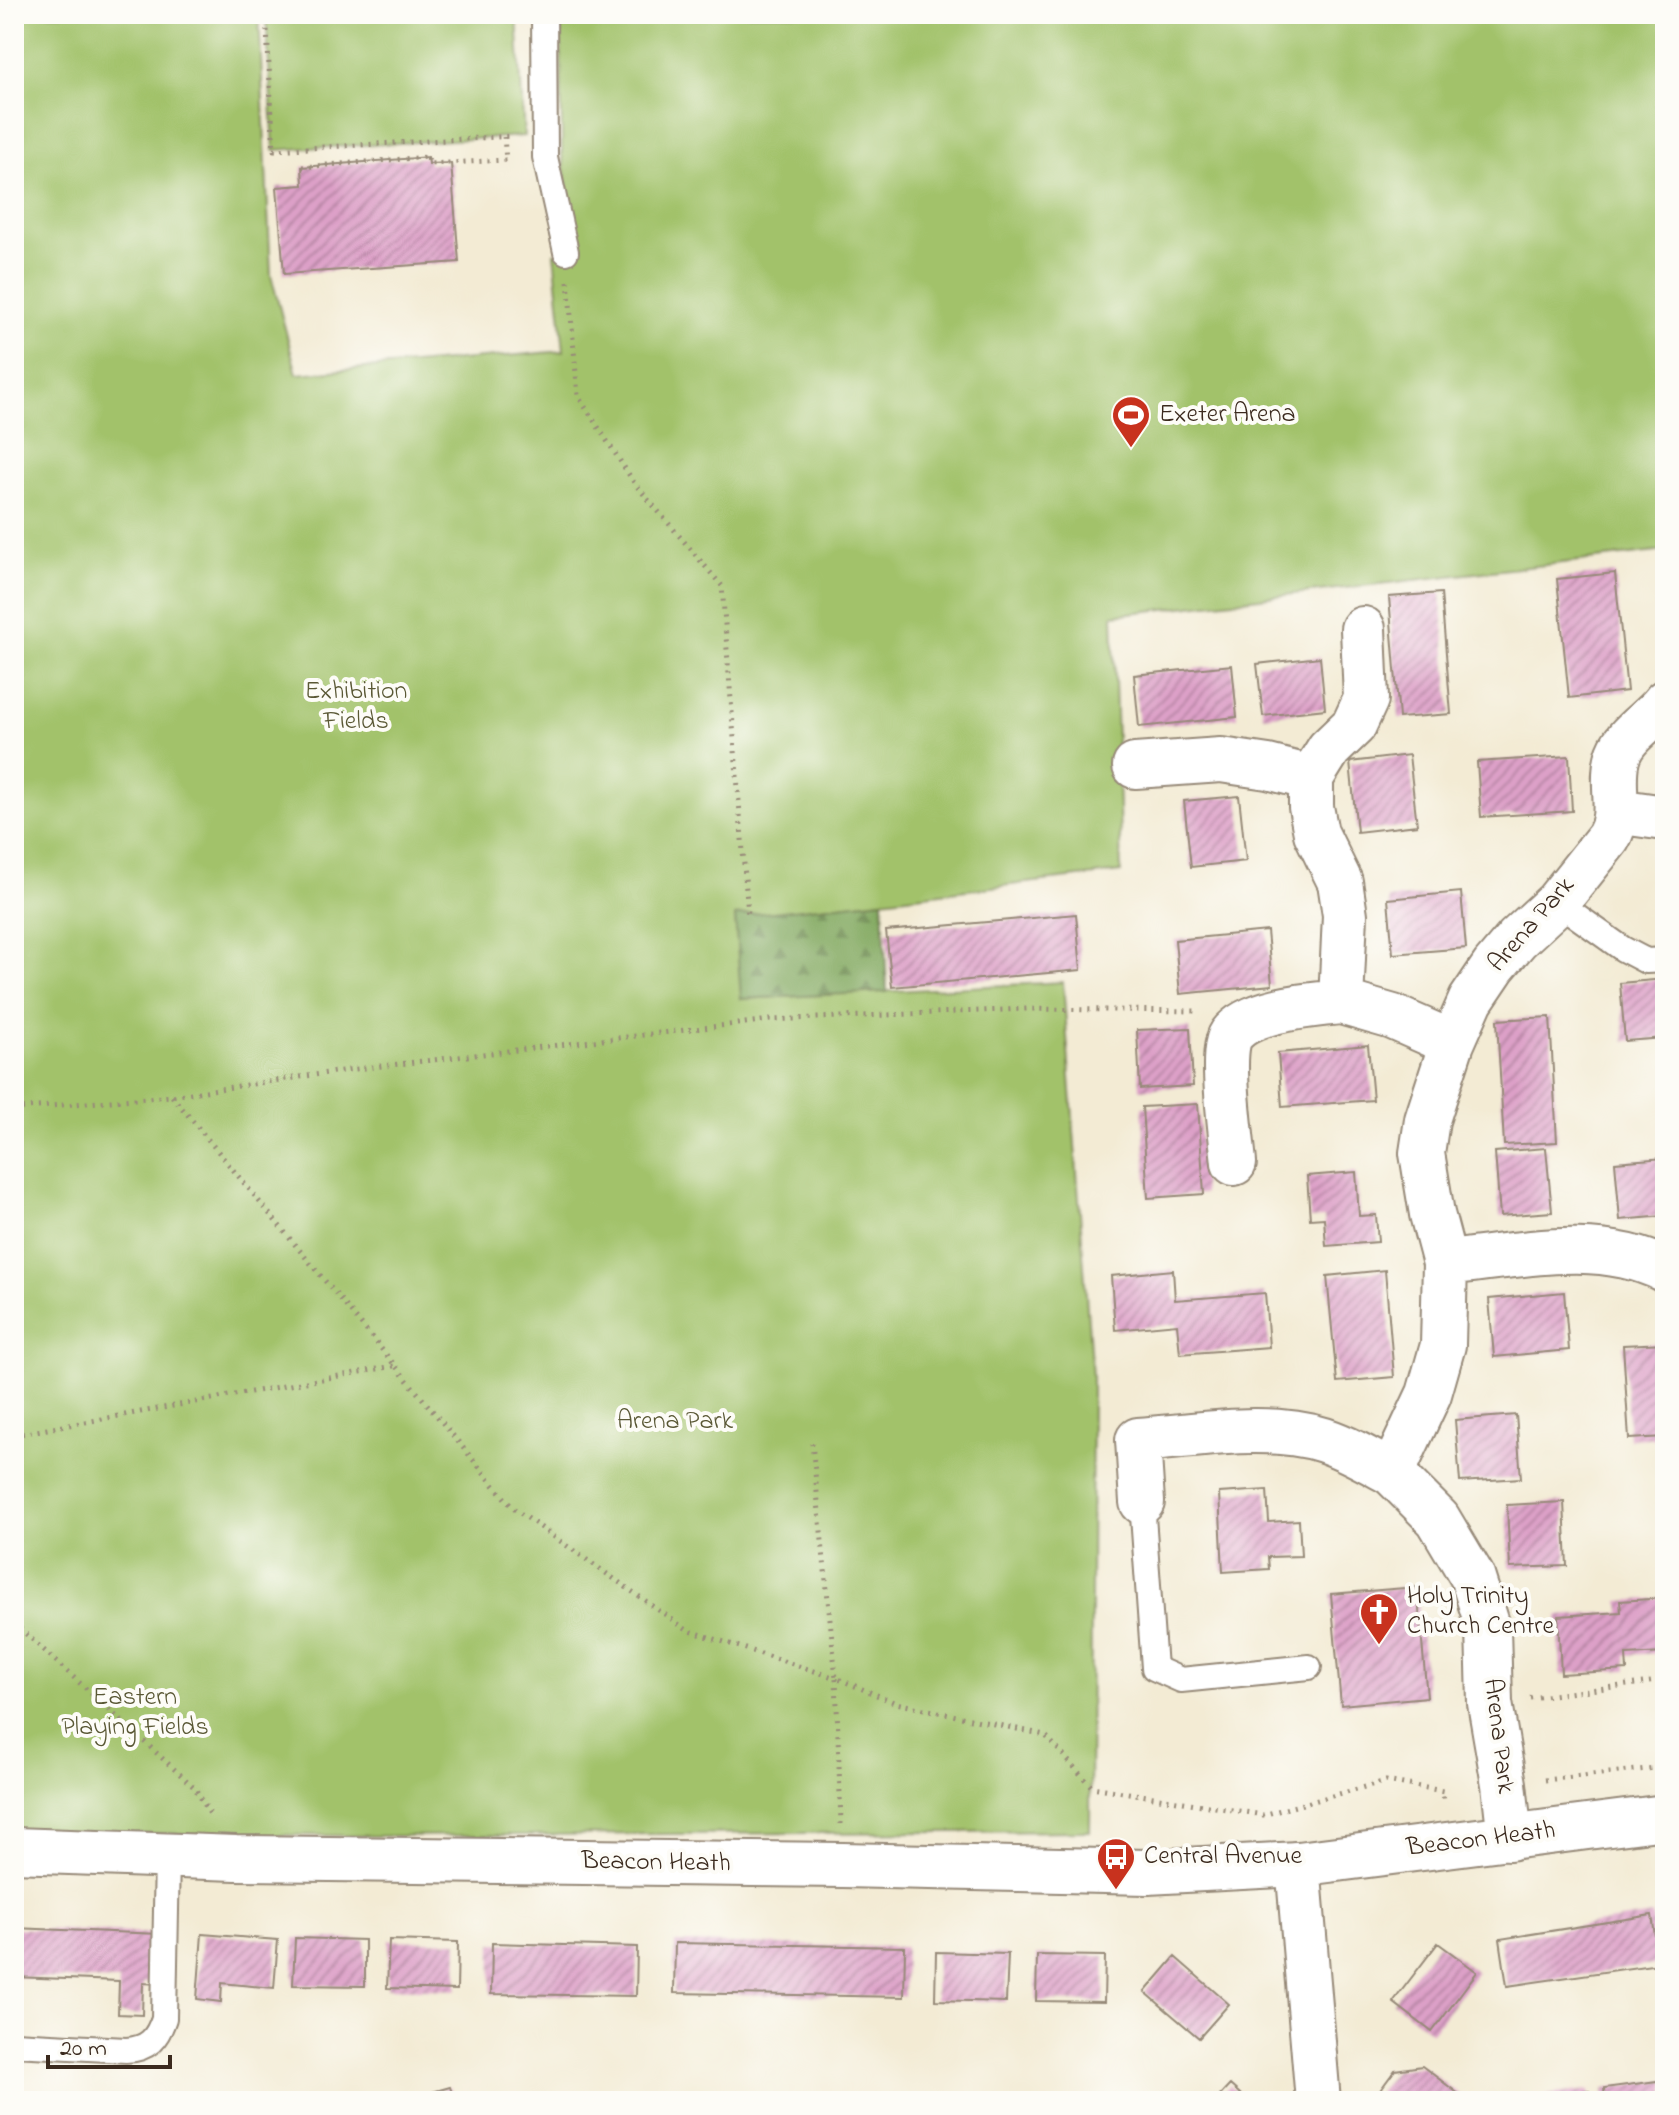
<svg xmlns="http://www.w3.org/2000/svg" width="1679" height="2115" viewBox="0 0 1679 2115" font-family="'Indie Flower',sans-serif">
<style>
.green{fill:#a2c26a;stroke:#6e7644;stroke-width:2}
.forest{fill:url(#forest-firs);stroke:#5e693e;stroke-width:2}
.building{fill:url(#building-hatch)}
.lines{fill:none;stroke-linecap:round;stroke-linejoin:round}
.lane-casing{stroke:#978a79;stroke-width:28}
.street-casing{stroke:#978a79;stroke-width:48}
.secondary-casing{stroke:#978a79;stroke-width:48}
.path{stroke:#978a79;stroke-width:5;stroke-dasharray:2 6;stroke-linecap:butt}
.lane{stroke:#fff;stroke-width:24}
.street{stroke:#fff;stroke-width:44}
.secondary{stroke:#fff;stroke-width:44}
.labels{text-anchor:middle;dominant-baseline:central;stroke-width:8;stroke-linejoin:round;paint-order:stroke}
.poi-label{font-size:26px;fill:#3b2a1e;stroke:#fdfcf7;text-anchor:start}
.park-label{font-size:26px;fill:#5a5835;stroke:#fdfcf7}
.street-label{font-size:26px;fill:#3b2a1e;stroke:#fdfcf7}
</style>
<defs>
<pattern id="forest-firs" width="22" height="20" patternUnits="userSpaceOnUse" patternTransform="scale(2)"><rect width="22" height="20" fill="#81a85e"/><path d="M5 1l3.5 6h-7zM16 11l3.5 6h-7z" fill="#6b894d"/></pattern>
<pattern id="building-hatch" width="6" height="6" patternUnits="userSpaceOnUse" patternTransform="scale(2)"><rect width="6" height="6" fill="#dda0c8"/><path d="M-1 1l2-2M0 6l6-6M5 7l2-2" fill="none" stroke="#b483a2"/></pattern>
</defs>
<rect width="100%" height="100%" fill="#fdfcf7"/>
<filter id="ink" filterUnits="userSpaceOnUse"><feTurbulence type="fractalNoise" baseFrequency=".0125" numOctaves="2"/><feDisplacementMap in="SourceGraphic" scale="16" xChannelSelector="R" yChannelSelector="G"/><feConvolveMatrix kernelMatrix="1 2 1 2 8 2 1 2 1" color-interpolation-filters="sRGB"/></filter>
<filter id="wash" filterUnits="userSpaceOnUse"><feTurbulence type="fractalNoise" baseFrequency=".006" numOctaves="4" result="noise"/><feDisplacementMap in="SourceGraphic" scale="32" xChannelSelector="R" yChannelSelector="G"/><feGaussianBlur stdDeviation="1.8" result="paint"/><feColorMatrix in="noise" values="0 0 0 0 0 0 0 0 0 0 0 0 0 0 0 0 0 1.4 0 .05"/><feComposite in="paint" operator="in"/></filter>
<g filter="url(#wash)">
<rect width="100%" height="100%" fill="#f3ebd4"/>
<!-- green -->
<path class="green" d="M14,14h245l12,261 26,99 267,-23 -10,-98 23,-2 -15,-96 -1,-141h1104v537l-552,64 8,257 -386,45 7,82 321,-17 29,394 -2,455 -709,5 -367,-4z
M266,14h251l7,122 -250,14z"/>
<!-- forest -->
<path class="forest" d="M883,900l4,92 -146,7 -6,-83z"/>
<g id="blocks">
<!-- building -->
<path class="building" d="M428,157l1,7 22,-1 8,99 -175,12 -7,-87 26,-2 -1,-18z
M1615,573l12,118 -58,7 -12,-119z
M1441,593l10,121 -52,4 -10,-121z
M1320,657l5,52 -62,7 -6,-52z
M1232,665l5,52 -98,10 -5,-52z
M1409,755l8,70 -60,7 -7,-70z
M1569,756l3,55 -91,6 -4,-55z
M1239,796l7,65 -55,6 -7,-66z
M1461,892l5,56 -73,6 -5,-55z
M1076,914l5,56 -189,17 -6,-56z
M1267,931l5,54 -92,9 -5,-54z
M1665,979v59l-40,3 -5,-58z
M1550,1017l7,125 -53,3 -7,-125z
M1190,1028l3,58 -53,3 -3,-59z
M1368,1045l5,55 -91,7 -4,-54z
M1198,1104l6,90 -56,4 -6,-91z
M1546,1148l6,64 -52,4 -5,-64z
M1665,1158v58l-45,4 -5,-58z
M1356,1172l3,44 17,-1 2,27 -52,4 -2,-28 -14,1 -3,-43z
M1173,1270l2,30 90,-7 4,54 -89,7 -3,-30 -62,6 -4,-54z
M1385,1270l9,107 -57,5 -10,-106z
M1564,1292l5,58 -75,7 -5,-58z
M1665,1343v94l-36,2 -6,-94z
M1516,1415l5,63 -61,4 -5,-62z
M1267,1490l2,32 30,-2 2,36 -33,1 1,12 -46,3 -4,-79z
M1564,1502l3,64 -57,2 -3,-63z
M1417,1587l10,110 -86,8 -10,-111z
M1665,1598v55l-39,2 1,15 -66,4 -3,-58 63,-4 -1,-11z
M1652,1915l7,49 -152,22 -7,-47z
M14,1928l146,6 -2,50 -15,-1 -1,32 -24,-1 1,-33 -105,-4z
M202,1934l76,6 -4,48 -52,-5 -1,19 -24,-3z
M295,1938l70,2v46l-72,-1z
M389,1940l69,2 -1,48 -70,-2z
M492,1943l145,4 -1,49 -145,-2z
M675,1943l230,4 -1,50 -230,-4z
M1438,1943l39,29 -45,60 -39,-30z
M936,1952l72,2 -2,48 -71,-2z
M1037,1955l68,1 -1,46 -68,-1z
M1175,1957l54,47 -30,34 -54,-46z
M1422,2066l46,35h-80l-10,-8 17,-23z
M1665,2080v21h-60l-1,-13z
M1230,2085l18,16h-33z
M450,2087l5,14h-50l-1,-1z
M1589,2090l1,11h-78v-2z"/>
</g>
</g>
<g filter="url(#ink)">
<use href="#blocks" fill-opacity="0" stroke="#978a79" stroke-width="2"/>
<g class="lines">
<!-- lane casing -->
<g class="lane-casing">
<path id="lane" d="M544,14l1,143 21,95
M1557,902l66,47 23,12 19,-1
M1142,1502l12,166 27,12 128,-13
M14,2044l112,6c22,-1 31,-11 38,-32l3,-162"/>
</g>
<!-- street casing -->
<g class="street-casing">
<path id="street" d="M1363,629l3,70 -12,26 -25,24 -18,29v29l5,26 24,49 5,33 -4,87 52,15 59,26 -25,77 -5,33 10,61 13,49 -2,82 -14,49 -37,79 46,46 34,57 16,51 2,76 14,81 6,54
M1135,766l86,-6 47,7 43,11
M1616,811l49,7
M1452,1043l19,-43 23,-34 23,-27 40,-37 51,-64c15,-25 2,-53 9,-79 6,-25 33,-37 48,-57
M1234,1163c-2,-24 -15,-111 -3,-128 19,-26 81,-30 110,-33
M1445,1263c72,-7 153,-27 220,7
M1142,1502l-4,-62c60,-4 128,-18 186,0 24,8 46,21 68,33
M1298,1864l20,237"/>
</g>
<!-- secondary casing -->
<g class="secondary-casing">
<path id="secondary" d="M14,1850l222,8 607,7 304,7 151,-8 367,-47"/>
</g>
<!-- path -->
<path class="path" d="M266,14l8,136 239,-14
M302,167l126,-10 1,7 77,-4 -2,-23
M568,281l10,115 57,88 87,102 26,329
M172,1096l341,412 174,122 149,48 5,146
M14,1109l157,-13 177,-26 422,-50 257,-11 168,2
M14,1435l380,-69
M812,1443l24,235 60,25 149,32 47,52 171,28 123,-34 57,10 1,13
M14,1623l181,165 16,28
M1530,1698l135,-18
M1545,1780l120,-13"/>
<!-- lane -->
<use href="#lane" class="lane"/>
<!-- street -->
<use href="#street" class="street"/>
<!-- secondary -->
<use href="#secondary" class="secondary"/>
</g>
</g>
<!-- icons -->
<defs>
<g id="stadium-pin" transform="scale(2)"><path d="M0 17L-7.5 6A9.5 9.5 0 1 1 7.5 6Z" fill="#c8321e" stroke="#fdfcf7"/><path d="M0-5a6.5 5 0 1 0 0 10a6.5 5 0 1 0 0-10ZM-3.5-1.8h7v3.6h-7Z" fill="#fff"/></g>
<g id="church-pin" transform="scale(2)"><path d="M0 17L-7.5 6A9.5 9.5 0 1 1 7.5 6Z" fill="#c8321e" stroke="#fdfcf7"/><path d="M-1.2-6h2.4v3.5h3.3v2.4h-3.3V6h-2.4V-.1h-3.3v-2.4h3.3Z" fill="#fff"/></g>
<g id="bus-pin" transform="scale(2)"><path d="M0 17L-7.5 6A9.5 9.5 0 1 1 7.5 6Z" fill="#c8321e" stroke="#fdfcf7"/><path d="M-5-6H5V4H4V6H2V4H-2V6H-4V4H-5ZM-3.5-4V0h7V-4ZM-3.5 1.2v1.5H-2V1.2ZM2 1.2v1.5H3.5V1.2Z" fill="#fff"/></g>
</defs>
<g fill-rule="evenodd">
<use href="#stadium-pin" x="1131" y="415"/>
<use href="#church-pin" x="1379" y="1612"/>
<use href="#bus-pin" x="1116" y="1857"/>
</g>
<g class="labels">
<!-- poi labels -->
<g class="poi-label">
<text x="1159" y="415">Exeter Arena</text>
<text x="1407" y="1597">Holy Trinity<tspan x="1407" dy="30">Church Centre</tspan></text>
<text x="1144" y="1857">Central Avenue</text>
</g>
<!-- park labels -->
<g class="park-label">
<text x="356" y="692">Exhibition<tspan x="356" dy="30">Fields</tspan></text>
<text x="675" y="1422">Arena Park</text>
<text x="135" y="1698">Eastern<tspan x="135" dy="30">Playing Fields</tspan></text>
</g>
<!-- street labels -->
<g class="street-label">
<text transform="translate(1532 925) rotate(-49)">Arena Park</text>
<text transform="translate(1498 1736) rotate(83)">Arena Park</text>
<text transform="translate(1481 1840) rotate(-7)">Beacon Heath</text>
<text transform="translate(656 1863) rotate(1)">Beacon Heath</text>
</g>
</g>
<!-- margin -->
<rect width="1679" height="2115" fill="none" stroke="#fdfcf7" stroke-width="48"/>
<!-- scale -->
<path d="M48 2055v12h122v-12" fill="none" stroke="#3b2a1e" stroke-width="4"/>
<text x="60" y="2055" font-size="24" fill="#3b2a1e" stroke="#fdfcf7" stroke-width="6" paint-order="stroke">20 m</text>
</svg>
